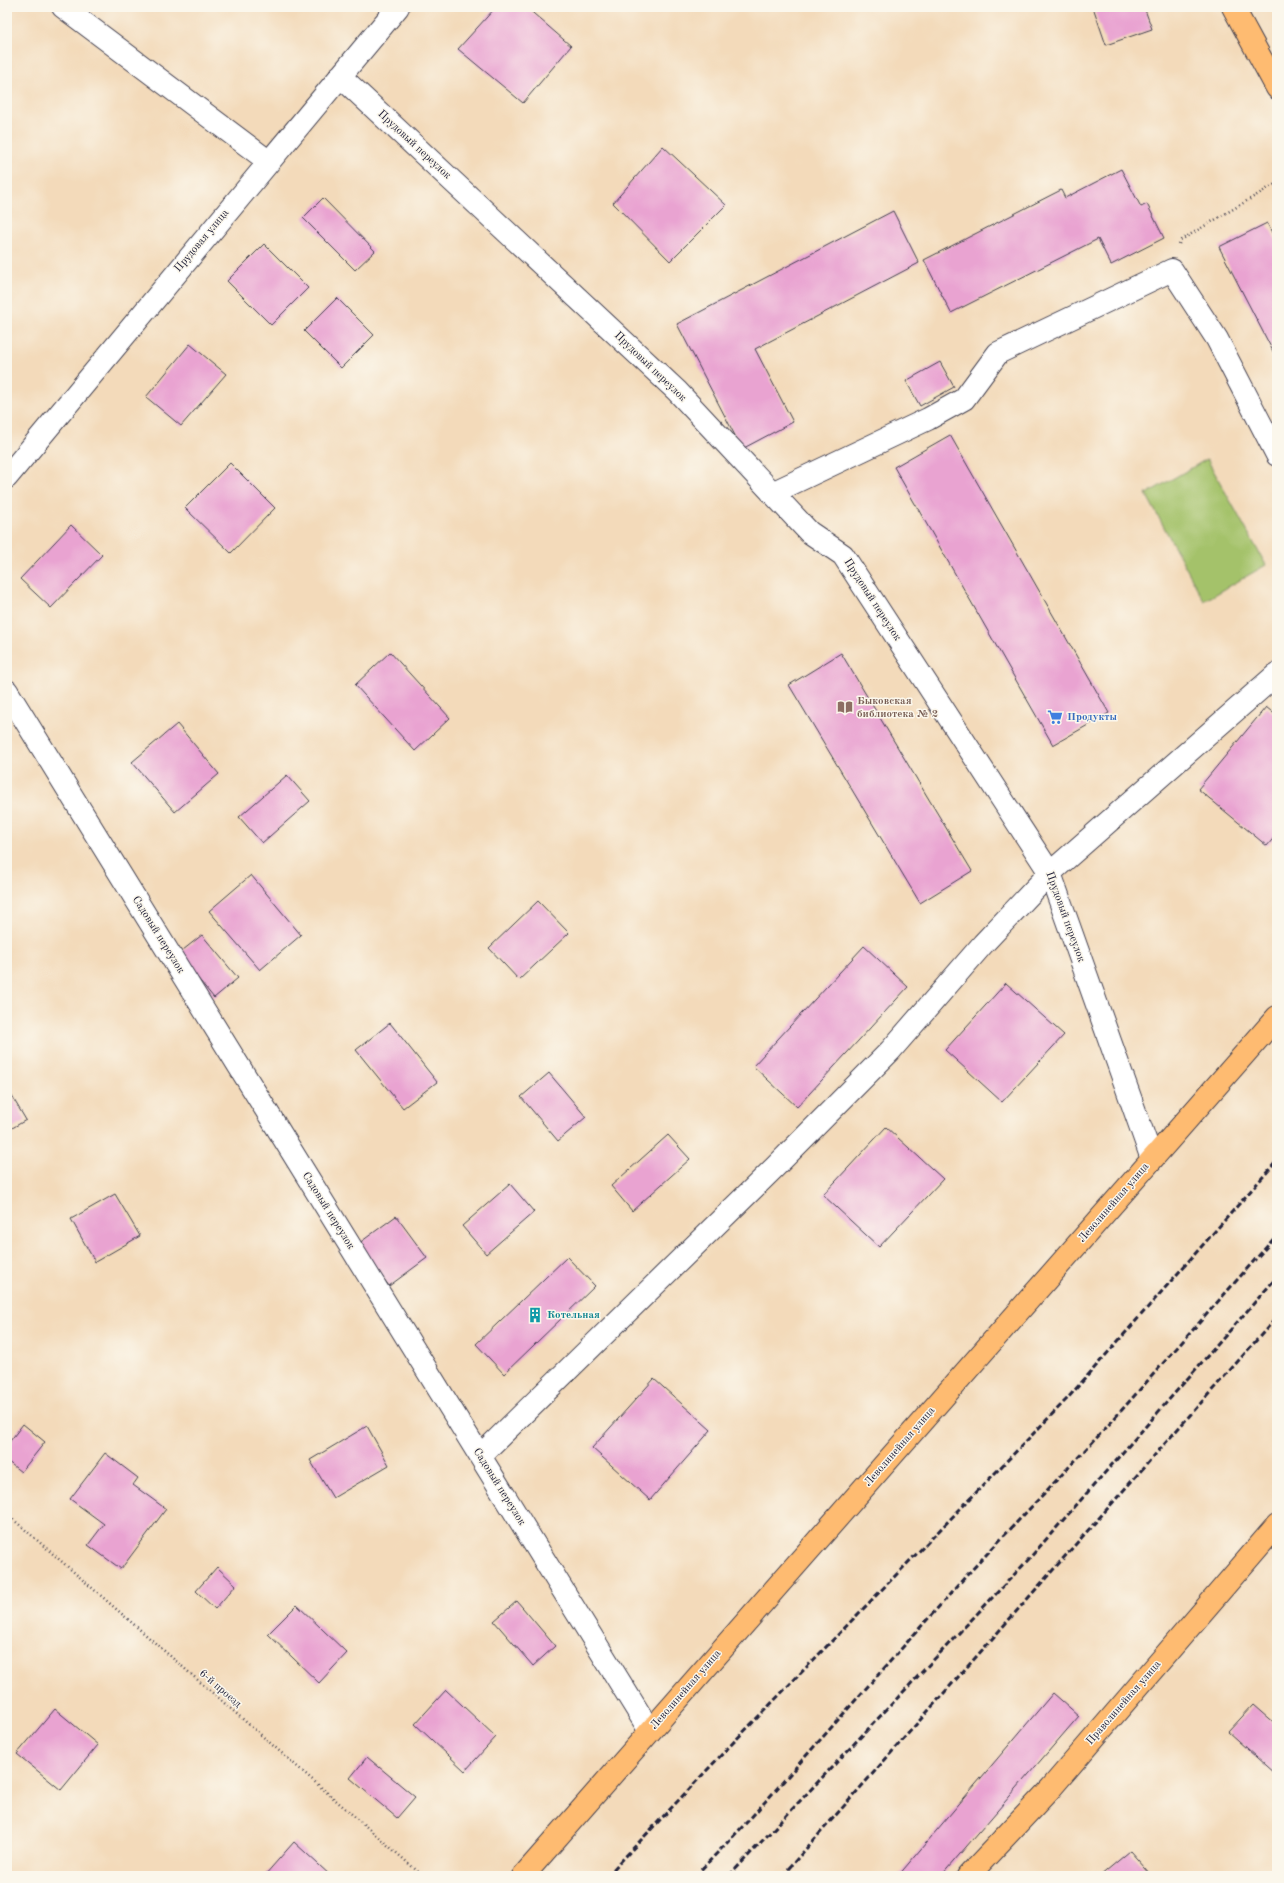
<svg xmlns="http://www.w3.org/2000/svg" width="1284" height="1883" viewBox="0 0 1284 1883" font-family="'Old Standard TT',serif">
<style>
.green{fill:#a4c26a;stroke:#637252}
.building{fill:#e9a3d1}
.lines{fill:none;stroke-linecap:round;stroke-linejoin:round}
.minor-casing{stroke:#413e4e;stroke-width:24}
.major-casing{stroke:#413e4e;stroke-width:24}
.path{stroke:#413e4e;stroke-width:2.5;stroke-dasharray:1 3;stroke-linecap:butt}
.minor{stroke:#fff;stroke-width:22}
.major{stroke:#febb71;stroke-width:22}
.rail{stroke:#22223b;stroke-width:3;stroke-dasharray:6 3;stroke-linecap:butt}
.labels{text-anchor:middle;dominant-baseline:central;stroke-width:3;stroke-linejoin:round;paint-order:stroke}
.street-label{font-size:11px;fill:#22223b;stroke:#fbf7ec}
.education-label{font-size:11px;font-weight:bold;fill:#785e54;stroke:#fbf7ec;text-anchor:start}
.shop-label{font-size:11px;font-weight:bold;fill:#366cbe;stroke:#fbf7ec;text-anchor:start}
.culture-label{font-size:11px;font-weight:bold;fill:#0d838f;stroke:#fbf7ec;text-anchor:start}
</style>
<rect width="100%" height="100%" fill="#fbf7ec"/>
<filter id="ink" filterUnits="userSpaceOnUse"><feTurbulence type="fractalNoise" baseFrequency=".025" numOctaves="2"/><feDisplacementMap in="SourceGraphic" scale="8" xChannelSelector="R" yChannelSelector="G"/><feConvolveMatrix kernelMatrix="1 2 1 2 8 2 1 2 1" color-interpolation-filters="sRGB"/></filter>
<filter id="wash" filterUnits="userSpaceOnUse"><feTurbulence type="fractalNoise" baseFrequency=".012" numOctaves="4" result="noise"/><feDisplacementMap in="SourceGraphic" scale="16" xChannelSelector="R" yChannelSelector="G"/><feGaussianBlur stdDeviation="0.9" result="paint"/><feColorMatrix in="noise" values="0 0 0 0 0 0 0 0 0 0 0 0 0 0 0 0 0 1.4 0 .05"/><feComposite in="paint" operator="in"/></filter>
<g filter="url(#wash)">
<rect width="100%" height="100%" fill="#f3daba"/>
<!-- green -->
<path class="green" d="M1207,459l59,106 -62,36 -58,-107z"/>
<g id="blocks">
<!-- building -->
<path class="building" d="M496,7h30l45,39 -48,57 -65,-54z
M1093,7h51l8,22 -46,16z
M663,146l63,59 -56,56 -57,-58z
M1121,169l20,38 6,-3 17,34 -53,27 -13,-26 -147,74 -27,-53 137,-70 4,8z
M323,198l52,53 -20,19 -52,-52z
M893,211l26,52 -164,86 38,73 -51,27 -65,-125z
M1267,223l10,19v117l-58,-112z
M264,244l44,44 -37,37 -44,-44z
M337,298l37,37 -33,33 -37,-37z
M190,344l36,30 -45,52 -35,-29z
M940,362l14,25 -34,19 -14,-25z
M950,435l159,278 -56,32 -159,-278z
M230,463l45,45 -44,45 -46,-45z
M71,525l31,30 -51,53 -31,-29z
M390,652l60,66 -35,33 -60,-66z
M841,653l131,218 -52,32 -131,-218z
M1266,707l11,9v118l-10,12 -69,-57z
M177,724l42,50 -44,38 -43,-50z
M287,775l23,26 -48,42 -23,-26z
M251,875l50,60 -41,35 -51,-59z
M538,901l31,32 -50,47 -30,-32z
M202,935l36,43 -24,20 -36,-44z
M864,946l44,41 -111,120 -44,-41z
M1006,983l58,52 -62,67 -57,-52z
M390,1023l47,59 -34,26 -47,-58z
M549,1073l37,44 -28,24 -37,-44z
M7,1088l19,32 -19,11z
M886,1127l57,52 -64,68 -56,-52z
M668,1135l22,24 -58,52 -21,-25z
M510,1184l24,28 -48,42 -24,-28z
M115,1194l25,42 -45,26 -24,-43z
M396,1216l31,42 -38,28 -31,-42z
M567,1257l28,29 -91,88 -28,-30z
M654,1379l57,51 -61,70 -58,-52z
M23,1424l22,18 -24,30 -14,-11v-16z
M367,1426l22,39 -56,33 -23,-38z
M105,1453l33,25 -5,7 33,24 -45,60 -33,-24 16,-21 -34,-25z
M217,1567l19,18 -21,24 -19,-18z
M517,1601l38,45 -22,20 -39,-45z
M297,1605l50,48 -28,30 -51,-49z
M446,1690l50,47 -31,34 -50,-47z
M1053,1693l26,23 -138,160h-43z
M1253,1705l24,21v45l-2,3 -47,-42z
M55,1709l43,36 -37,45 -44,-36z
M367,1757l48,40 -18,21 -47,-40z
M294,1842l37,34h-67z
M1130,1851l22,25h-52z"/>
</g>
</g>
<g filter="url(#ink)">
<use href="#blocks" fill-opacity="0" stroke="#413e4e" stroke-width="1"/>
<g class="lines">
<!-- minor casing -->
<g class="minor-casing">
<path id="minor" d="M63,7l205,154
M340,76l337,315 132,141 34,23 207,318 102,286
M7,477l391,-470
M772,493l156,-74 36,-20 34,-46 174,-83 45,69 60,116
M7,691l643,1040
M480,1456l295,-289 115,-116 93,-107 67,-71 227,-199"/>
</g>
<!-- major casing -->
<g class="major-casing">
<path id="major" d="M1233,7l44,81
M523,1876l754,-859
M968,1876l83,-88 226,-263"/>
</g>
<!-- path -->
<path class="path" d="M1179,244l2,-4 96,-57
M7,1514l416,362"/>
<!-- minor -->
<use href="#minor" class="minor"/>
<!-- major -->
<use href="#major" class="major"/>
<!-- rail -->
<path class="rail" d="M607,1876l119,-126 340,-350 211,-239
M695,1876l53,-55 219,-246 137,-145 173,-195
M729,1876l299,-316 249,-283
M782,1876l495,-559"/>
</g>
</g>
<!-- icons -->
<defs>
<g id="library-bare" transform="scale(1.2)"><path d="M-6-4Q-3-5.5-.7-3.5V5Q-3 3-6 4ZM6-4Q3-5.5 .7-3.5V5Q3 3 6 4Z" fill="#8d6e63" stroke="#fbf7ec" stroke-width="2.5" paint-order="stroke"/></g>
<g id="supermarket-bare" transform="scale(1.2)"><path d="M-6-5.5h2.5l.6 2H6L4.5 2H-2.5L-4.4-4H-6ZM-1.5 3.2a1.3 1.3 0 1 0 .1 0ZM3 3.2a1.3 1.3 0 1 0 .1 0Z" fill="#3f7fe0" stroke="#fbf7ec" stroke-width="2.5" paint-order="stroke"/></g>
<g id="building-bare" transform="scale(1.2)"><path d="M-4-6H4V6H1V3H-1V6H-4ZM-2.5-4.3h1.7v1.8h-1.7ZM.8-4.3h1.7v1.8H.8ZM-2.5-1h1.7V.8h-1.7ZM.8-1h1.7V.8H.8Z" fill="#0f9aa8" stroke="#fbf7ec" stroke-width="2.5" paint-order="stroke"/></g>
</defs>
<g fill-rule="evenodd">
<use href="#library-bare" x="845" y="707"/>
<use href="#supermarket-bare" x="1055" y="717"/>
<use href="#building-bare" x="535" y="1315"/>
</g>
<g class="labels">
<!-- street labels -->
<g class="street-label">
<text transform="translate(414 145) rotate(43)">Прудовый переулок</text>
<text transform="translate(202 241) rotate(-50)">Прудовая улица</text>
<text transform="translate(650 367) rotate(44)">Прудовый переулок</text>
<text transform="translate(872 600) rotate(57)">Прудовый переулок</text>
<text transform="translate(1065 917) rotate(70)">Прудовый переулок</text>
<text transform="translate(158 935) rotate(58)">Садовый переулок</text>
<text transform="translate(1114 1203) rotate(-49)">Леволинейная улица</text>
<text transform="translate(328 1211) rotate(58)">Садовый переулок</text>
<text transform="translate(900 1447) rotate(-49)">Леволинейная улица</text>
<text transform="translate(499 1487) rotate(58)">Садовый переулок</text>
<text transform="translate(220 1689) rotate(41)">6-й проезд</text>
<text transform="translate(686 1690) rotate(-49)">Леволинейная улица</text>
<text transform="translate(1124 1703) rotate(-49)">Праволинейная улица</text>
</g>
<!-- education labels -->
<g class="education-label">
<text x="857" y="701">Быковская<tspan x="857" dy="13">библиотека № 2</tspan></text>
</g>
<!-- shop labels -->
<g class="shop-label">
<text x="1067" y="717">Продукты</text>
</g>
<!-- culture labels -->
<g class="culture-label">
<text x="547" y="1315">Котельная</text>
</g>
</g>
<!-- margin -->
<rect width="1284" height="1883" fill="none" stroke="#fbf7ec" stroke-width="24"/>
</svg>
